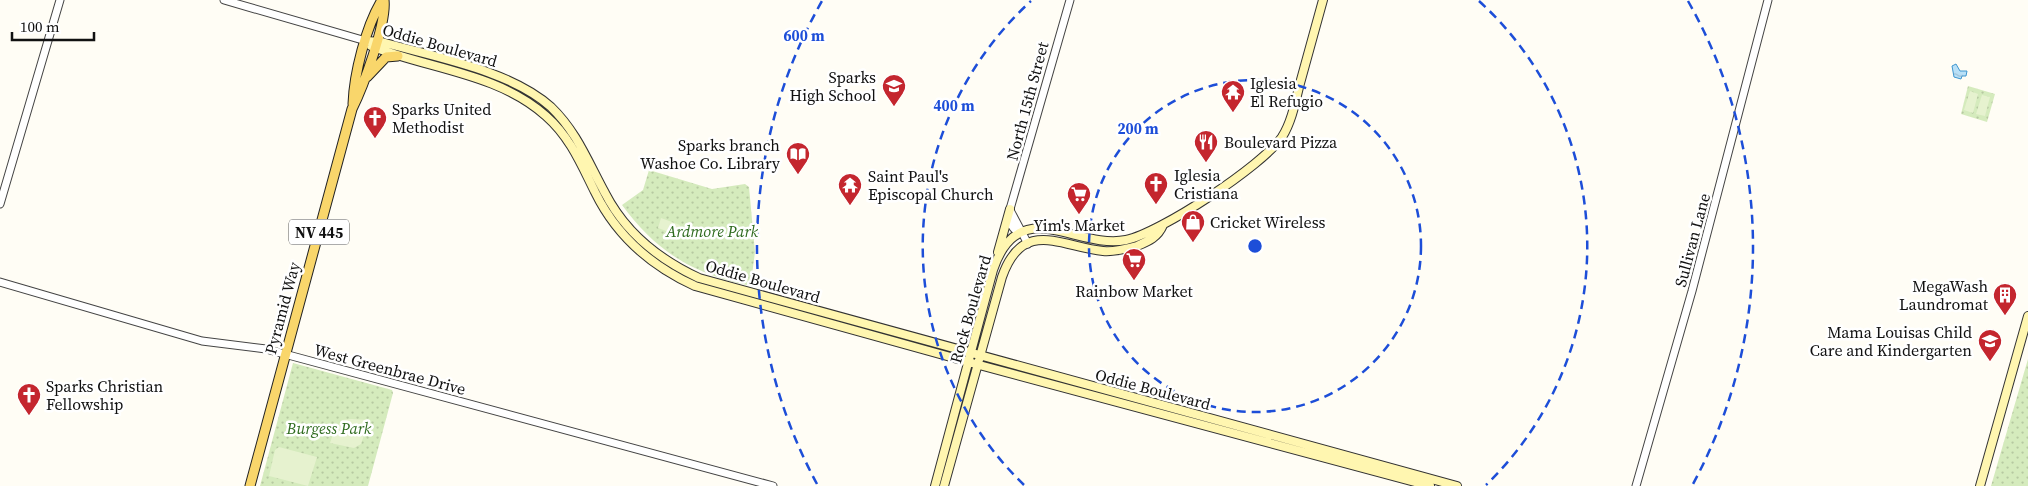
<svg xmlns="http://www.w3.org/2000/svg" width="2028" height="486" viewBox="0 0 2028 486" font-family="'Source Serif 4',serif">
<style>
.park{fill:url(#park-dots)}
.pitch{fill:#e6f2cf}
.water{fill:url(#water-ripples);stroke:#3f96cf}
.lines{fill:none;stroke-linecap:round;stroke-linejoin:round}
.tertiary-casing{stroke:#444;stroke-width:9}
.secondary-casing{stroke:#333;stroke-width:10}
.primary-casing{stroke:#222;stroke-width:11}
.tertiary{stroke:#fff;stroke-width:7}
.secondary{stroke:#fff6b0;stroke-width:8}
.primary{stroke:#f9d66b;stroke-width:9}
.ring{fill:none;stroke:#1d4ed8;stroke-width:2.5;stroke-dasharray:9 6}
.labels{text-anchor:middle;dominant-baseline:central;stroke-width:5;stroke-linejoin:round;paint-order:stroke}
.shield{fill:#fff;stroke:#585858;stroke-width:1}
.shield-label{font-size:15px;font-weight:bold;fill:#111}
.street-label{font-size:16px;fill:#111;stroke:#fff}
.poi-label{font-size:16px;fill:#111;stroke:#fff;text-anchor:start}
.park-label{font-size:16px;font-style:italic;fill:#2f6b1f;stroke:#fff}
.centre{fill:#1d4ed8;stroke:#fff;stroke-width:2.5}
.ring-label{font-size:15px;text-anchor:middle;font-weight:bold;fill:#1d4ed8;stroke:#fff;stroke-width:5;stroke-linejoin:round;paint-order:stroke}
</style>
<defs>
<pattern id="park-dots" width="8" height="8" patternUnits="userSpaceOnUse" patternTransform="scale(1.25)"><rect width="8" height="8" fill="#d5ebbd"/><path d="M2 2h.1M6 6h.1" fill="none" stroke="#b6c8a1" stroke-width="1.8" stroke-linecap="round"/></pattern>
<pattern id="water-ripples" width="26" height="14" patternUnits="userSpaceOnUse" patternTransform="scale(1.25)"><rect width="26" height="14" fill="#b9e0f7"/><path d="M2 4q2-2 4 0t4 0M15 11q2-2 4 0t4 0" fill="none" stroke="#9ebfd3"/></pattern>
</defs>
<rect width="100%" height="100%" fill="#fffdf5"/>
<!-- park -->
<path class="park" d="M1968,86l27,8 -8,28 -26,-8z
M649,170l63,19 33,-5 4,3 6,65 -4,31 -4,2c-56,-12 -91,-34 -125,-80l21,-15z
M2028,359v127h-37z
M293,363l99,27 1,3 -25,93h-108z"/>
<!-- pitch -->
<path class="pitch" d="M1970,91l8,3 -5,19 -9,-3z
M1982,95l8,2 -5,19 -9,-2z
M661,218l19,7 -3,10 -19,-7z
M351,419l18,1 -8,24 -7,4 -24,-5 4,-12 8,-11z
M279,447l38,10 -9,29 -39,-10 6,-26z"/>
<!-- water -->
<path class="water" d="M1956,64l4,7h7l-1,5h-4l-1,3 -7,-2 -2,-11z"/>
<g class="lines">
<!-- tertiary casing -->
<g class="tertiary-casing">
<path id="tertiary" d="M224,0l142,41
M0,204l60,-204
M1011,212l17,32
M1021,233c-11,-3 -12,-14 -11,-24l60,-209
M0,282l202,59 64,8 507,137
M1636,486l56,-195 76,-291"/>
</g>
<!-- secondary casing -->
<g class="secondary-casing">
<path id="secondary" d="M366,41l16,1c52,15 128,28 169,65 26,25 37,55 54,86 20,39 55,67 94,85l758,208
M371,46c58,23 127,27 175,70 24,21 35,48 49,76 21,43 56,74 100,94l288,80 447,120
M998,252l12,-43
M935,486l58,-216c26,-78 83,-20 133,-30 34,-7 136,-74 156,-103 9,-14 13,-33 17,-50 8,-29 16,-58 24,-87
M944,486l58,-209c21,-60 60,-30 101,-26 11,1 23,-2 34,-5 12,-5 21,-9 26,-21
M1980,486l48,-170"/>
</g>
<!-- primary casing -->
<g class="primary-casing">
<path id="primary" d="M367,77l19,-20 12,-1
M353,104c1,-30 13,-78 29,-104
M250,486l102,-377c11,-22 35,-86 32,-109"/>
</g>
<!-- tertiary -->
<use href="#tertiary" class="tertiary"/>
<!-- secondary -->
<use href="#secondary" class="secondary"/>
<!-- primary -->
<use href="#primary" class="primary"/>
</g>
<!-- distance rings -->
<g class="ring">
<circle cx="1255" cy="246" r="166"/>
<path d="M1024 485A332 332 0 0 1 1031 1M1479 1A332 332 0 0 1 1486 485"/>
<path d="M817 484A498 498 0 0 1 822 1M1688 1A498 498 0 0 1 1693 484"/>
</g>
<!-- icons -->
<defs>
<g id="school-pin" transform="scale(1.25)"><path d="M0 17L-7.5 6A9.5 9.5 0 1 1 7.5 6Z" fill="#c4262e" stroke="#fff"/><path d="M0-5L7-2L0 1L-7-2ZM-4 1L0 2.5L4 1V4Q0 6-4 4Z" fill="#fff"/></g>
<g id="temple-pin" transform="scale(1.25)"><path d="M0 17L-7.5 6A9.5 9.5 0 1 1 7.5 6Z" fill="#c4262e" stroke="#fff"/><path d="M0-6L5-2H3V0L6.5 2.5H4V6H1.5V3h-3V6H-4V2.5H-6.5L-3 0V-2H-5Z" fill="#fff"/></g>
<g id="church-pin" transform="scale(1.25)"><path d="M0 17L-7.5 6A9.5 9.5 0 1 1 7.5 6Z" fill="#c4262e" stroke="#fff"/><path d="M-1.2-6h2.4v3.5h3.3v2.4h-3.3V6h-2.4V-.1h-3.3v-2.4h3.3Z" fill="#fff"/></g>
<g id="restaurant-pin" transform="scale(1.25)"><path d="M0 17L-7.5 6A9.5 9.5 0 1 1 7.5 6Z" fill="#c4262e" stroke="#fff"/><path d="M-5-6h1v4h1v-4h1v4h1v-4h1v5L-1.5 .5V6h-2V.5L-5-1ZM5-6V6H3V1.5H1.5Q1.5-4 5-6Z" fill="#fff"/></g>
<g id="library-pin" transform="scale(1.25)"><path d="M0 17L-7.5 6A9.5 9.5 0 1 1 7.5 6Z" fill="#c4262e" stroke="#fff"/><path d="M-6-4Q-3-5.5-.7-3.5V5Q-3 3-6 4ZM6-4Q3-5.5 .7-3.5V5Q3 3 6 4Z" fill="#fff"/></g>
<g id="supermarket-pin" transform="scale(1.25)"><path d="M0 17L-7.5 6A9.5 9.5 0 1 1 7.5 6Z" fill="#c4262e" stroke="#fff"/><path d="M-6-5.5h2.5l.6 2H6L4.5 2H-2.5L-4.4-4H-6ZM-1.5 3.2a1.3 1.3 0 1 0 .1 0ZM3 3.2a1.3 1.3 0 1 0 .1 0Z" fill="#fff"/></g>
<g id="shop-pin" transform="scale(1.25)"><path d="M0 17L-7.5 6A9.5 9.5 0 1 1 7.5 6Z" fill="#c4262e" stroke="#fff"/><path d="M-5-2.5h2.3a2.7 3.5 0 0 1 5.4 0H5L5.5 6h-11ZM-1.5-2.5h3a1.5 2.3 0 0 0-3 0Z" fill="#fff"/></g>
<g id="building-pin" transform="scale(1.25)"><path d="M0 17L-7.5 6A9.5 9.5 0 1 1 7.5 6Z" fill="#c4262e" stroke="#fff"/><path d="M-4-6H4V6H1V3H-1V6H-4ZM-2.5-4.3h1.7v1.8h-1.7ZM.8-4.3h1.7v1.8H.8ZM-2.5-1h1.7V.8h-1.7ZM.8-1h1.7V.8H.8Z" fill="#fff"/></g>
</defs>
<g fill-rule="evenodd">
<use href="#school-pin" x="894" y="86"/>
<use href="#temple-pin" x="1233" y="92"/>
<use href="#church-pin" x="375" y="118"/>
<use href="#restaurant-pin" x="1206" y="142"/>
<use href="#library-pin" x="798" y="154"/>
<use href="#church-pin" x="1156" y="184"/>
<use href="#temple-pin" x="850" y="185"/>
<use href="#supermarket-pin" x="1079" y="194"/>
<use href="#shop-pin" x="1193" y="222"/>
<use href="#supermarket-pin" x="1134" y="260"/>
<use href="#building-pin" x="2005" y="295"/>
<use href="#school-pin" x="1990" y="341"/>
<use href="#church-pin" x="29" y="395"/>
</g>
<g class="labels">
<!-- shield labels -->
<rect class="shield" x="289" y="219.5" width="60" height="25" rx="4"/>
<g class="shield-label">
<text x="319" y="232">NV 445</text>
</g>
<!-- street labels -->
<g class="street-label">
<text transform="translate(440 45) rotate(16)">Oddie Boulevard</text>
<text transform="translate(1027 101) rotate(-75)">North 15th Street</text>
<text transform="translate(1692 240) rotate(-75)">Sullivan Lane</text>
<text transform="translate(763 281) rotate(16)">Oddie Boulevard</text>
<text transform="translate(282 308) rotate(-75)">Pyramid Way</text>
<text transform="translate(970 309) rotate(-74)">Rock Boulevard</text>
<text transform="translate(390 369) rotate(15)">West Greenbrae Drive</text>
<text transform="translate(1153 389) rotate(15)">Oddie Boulevard</text>
</g>
<!-- poi labels -->
<g class="poi-label">
<text x="876" y="77" text-anchor="end">Sparks<tspan x="876" dy="18">High School</tspan></text>
<text x="1250" y="83">Iglesia<tspan x="1250" dy="18">El Refugio</tspan></text>
<text x="392" y="109">Sparks United<tspan x="392" dy="18">Methodist</tspan></text>
<text x="1224" y="142">Boulevard Pizza</text>
<text x="780" y="145" text-anchor="end">Sparks branch<tspan x="780" dy="18">Washoe Co. Library</tspan></text>
<text x="1174" y="175">Iglesia<tspan x="1174" dy="18">Cristiana</tspan></text>
<text x="868" y="176">Saint Paul's<tspan x="868" dy="18">Episcopal Church</tspan></text>
<text x="1210" y="222">Cricket Wireless</text>
<text x="1079" y="225" text-anchor="middle">Yim's Market</text>
<text x="1988" y="286" text-anchor="end">MegaWash<tspan x="1988" dy="18">Laundromat</tspan></text>
<text x="1134" y="291" text-anchor="middle">Rainbow Market</text>
<text x="1972" y="332" text-anchor="end">Mama Louisas Child<tspan x="1972" dy="18">Care and Kindergarten</tspan></text>
<text x="46" y="386">Sparks Christian<tspan x="46" dy="18">Fellowship</tspan></text>
</g>
<!-- park labels -->
<g class="park-label">
<text x="712" y="231">Ardmore Park</text>
<text x="329" y="428">Burgess Park</text>
</g>
</g>
<circle cx="1255" cy="246" r="8" class="centre"/>
<g class="ring-label">
<text x="804" y="41">600 m</text>
<text x="954" y="111">400 m</text>
<text x="1138" y="134">200 m</text>
</g>
<!-- scale -->
<path d="M12 32v8h82v-8" fill="none" stroke="#111111" stroke-width="2.5"/>
<text x="20" y="32" font-size="15" fill="#111111" stroke="#ffffff" stroke-width="4" paint-order="stroke">100 m</text>
</svg>
